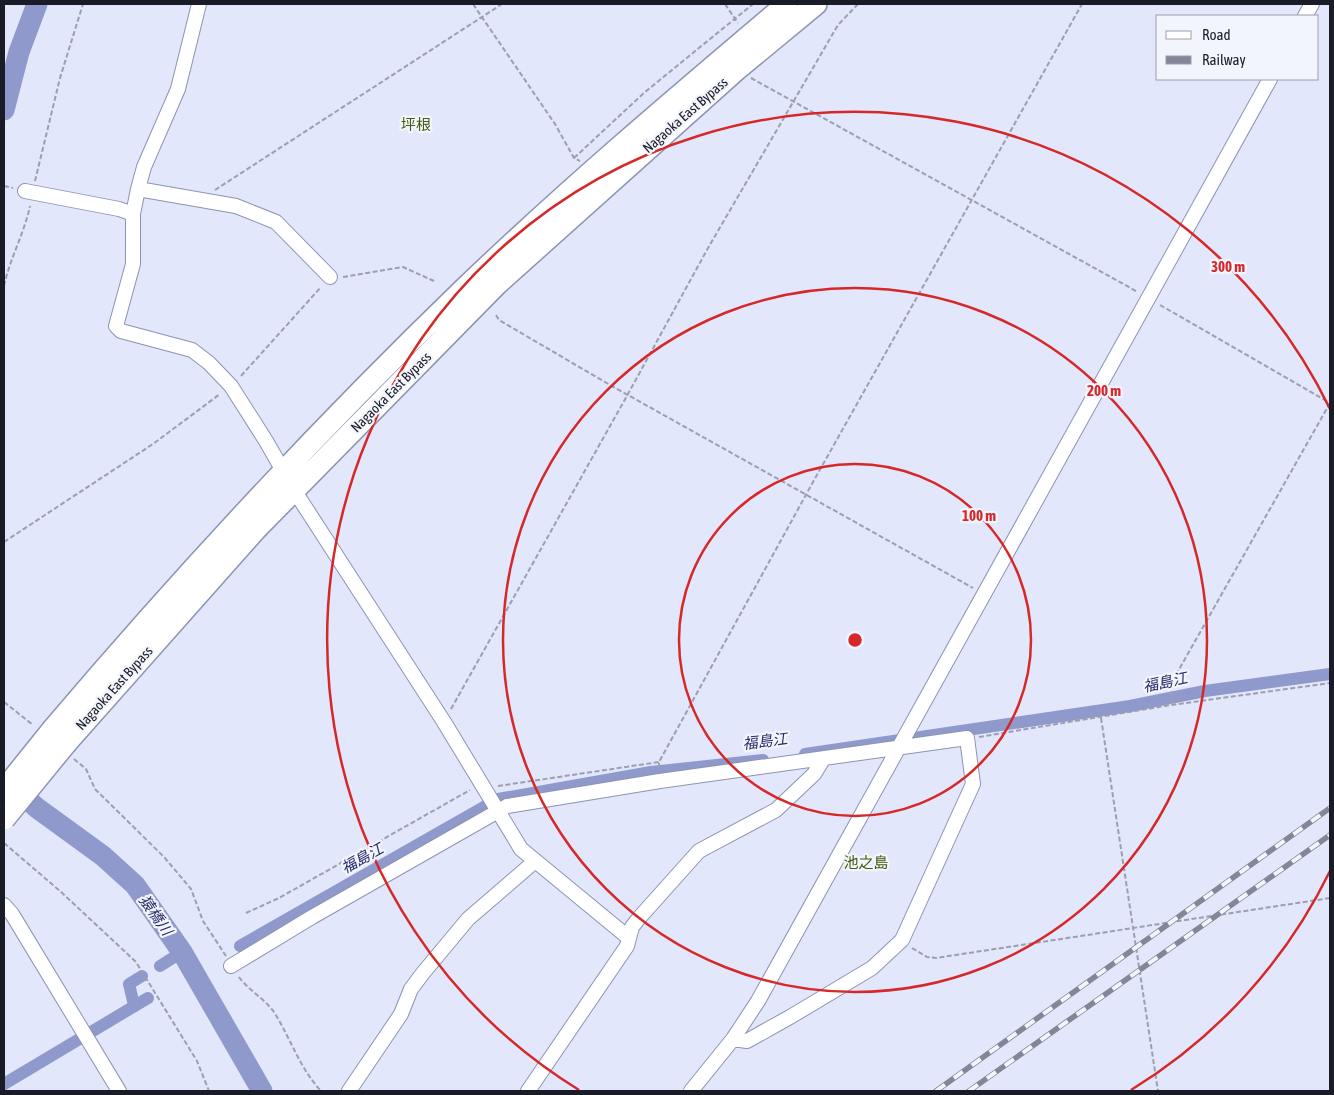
<svg xmlns="http://www.w3.org/2000/svg" width="1334" height="1095" viewBox="0 0 1334 1095" font-family="'Asap Condensed','Noto Sans JP',sans-serif">
<style>
.lines{fill:none;stroke-linecap:round;stroke-linejoin:round}
.canal{stroke:#8f99cc;stroke-width:12}
.river{stroke:#8f99cc;stroke-width:21}
.minor-casing{stroke:#8d93b2;stroke-width:16}
.highway-casing{stroke:#8d93b2;stroke-width:24}
.path{stroke:#9b9fb0;stroke-width:2;stroke-dasharray:5 2.5;stroke-linecap:butt}
.minor{stroke:#fff;stroke-width:14}
.highway{stroke:#fff;stroke-width:21}
.rail-casing{stroke:#828696;stroke-width:5.5}
.rail{stroke:#f3f5fc;stroke-width:4;stroke-dasharray:11;stroke-linecap:butt}
.highway-bridge-casing{stroke:#8d93b2;stroke-width:24;stroke-linecap:butt}
.highway-bridge{stroke:#fff;stroke-width:21}
.ring{fill:none;stroke:#d62828;stroke-width:2.5}
.labels{text-anchor:middle;dominant-baseline:central;stroke-width:4.5;stroke-linejoin:round;paint-order:stroke}
.street-label{font-size:14px;fill:#191b27;stroke:#f3f5fc}
.neighbourhood-label{font-size:15px;fill:#435a11;stroke:#f3f5fc}
.water-label{font-size:15px;font-style:italic;fill:#262a68;stroke:#f3f5fc}
.centre{fill:#d62828;stroke:#f3f5fc;stroke-width:2.5}
.ring-label{font-size:15px;text-anchor:middle;font-weight:bold;fill:#d62828;stroke:#f3f5fc;stroke-width:4.5;stroke-linejoin:round;paint-order:stroke}
</style>
<rect width="100%" height="100%" fill="#e2e7fb"/>
<g class="lines">
<!-- canal -->
<path class="canal" d="M805,754l325,-48 75,-15 125,-17
M240,946l258,-147 153,-27 112,-12
M160,966l22,-14
M134,1005l-5,-21 13,-8
M4,1084l144,-86"/>
<!-- river -->
<path class="river" d="M4,110l15,-58 18,-48
M9,783l28,25 66,48 32,29 47,67 80,139"/>
<!-- minor casing -->
<g class="minor-casing">
<path id="minor" d="M199,4l-21,85 -34,78 -6,22 -5,25v50l-17,62 5,5 71,19 17,13 22,23 35,55 28,49 150,232 77,127 108,89
M1305,16l7,-12
M138,189l98,17 40,16 54,55
M25,191l94,18 14,5
M4,905l8,9 107,177
M231,966l81,-49 195,-111 153,-25 307,-43 6,46 -71,156 -30,28 -82,49 -43,24 -14,-2
M349,1091l52,-77 10,-25 12,-16 45,-54 66,-57
M528,1091l99,-145 5,-19 7,-9 60,-67 77,-41 38,-36 10,-16
M691,1091l42,-52 25,-38 512,-922"/>
</g>
<!-- highway casing -->
<g class="highway-casing">
<path id="highway" d="M53,729c130,-153 266,-300 411,-440 103,-99 213,-192 323,-285
M67,742l189,-213 241,-245 239,-214 80,-66"/>
</g>
<!-- path -->
<path class="path" d="M473,4l82,120 19,34 6,3
M725,4l13,19
M751,78l385,213
M574,158l71,-66 108,-88
M35,181l25,-103 23,-74
M4,186l9,2
M215,190l287,-186
M343,277l60,-10 31,14
M4,286c6,-28 20,-52 26,-80
M1160,305l170,98
M496,315l3,5 111,65 363,203
M241,376l80,-89
M4,542l149,-98 67,-50
M4,702l29,23
M1171,704l1,-18 5,-13 153,-270
M451,709l177,-315 80,-146 130,-223 20,-21
M1101,718l57,373
M979,737l192,-32 159,-22
M74,759l12,10 9,20 69,68 27,32 12,32 23,35
M659,768v-6l154,-280 269,-478
M498,786l161,-24
M4,843l56,48 76,71 61,99 12,30
M246,913l33,-15 191,-108
M912,948l15,9 9,1 394,-60
M239,977c9,13 25,21 35,35 17,27 25,55 47,79"/>
<!-- minor -->
<use href="#minor" class="minor"/>
<!-- highway -->
<use href="#highway" class="highway"/>
<!-- rail casing -->
<g class="rail-casing">
<path id="rail" d="M936,1091l394,-283
M969,1091l361,-256"/>
</g>
<!-- rail -->
<use href="#rail" class="rail"/>
<!-- highway-bridge casing -->
<g class="highway-bridge-casing">
<path id="highway-bridge" d="M4,790l49,-61
M4,819l63,-77"/>
</g>
<!-- highway-bridge -->
<use href="#highway-bridge" class="highway-bridge"/>
</g>
<!-- distance rings -->
<g class="ring">
<circle cx="855" cy="640" r="176"/>
<circle cx="855" cy="640" r="352"/>
<path d="M1330 871A528 528 0 0 1 1131 1090M579 1090A528 528 0 1 1 1330 409"/>
</g>
<g class="labels">
<!-- street labels -->
<g class="street-label">
<text transform="translate(685 115) rotate(-41)">Nagaoka East Bypass</text>
<text transform="translate(391 392) rotate(-45)">Nagaoka East Bypass</text>
<text transform="translate(114 688) rotate(-48)">Nagaoka East Bypass</text>
</g>
<!-- neighbourhood labels -->
<g class="neighbourhood-label">
<text x="416" y="124">坪根</text>
<text x="866" y="862">池之島</text>
</g>
<!-- water labels -->
<g class="water-label">
<text transform="translate(1165 682) rotate(-12)">福島江</text>
<text transform="translate(765 741) rotate(-7)">福島江</text>
<text transform="translate(362 858) rotate(-29)">福島江</text>
<text transform="translate(156 915) rotate(55)">猿橋川</text>
</g>
</g>
<circle cx="855" cy="640" r="8" class="centre"/>
<g class="ring-label">
<text x="1228" y="272">300 m</text>
<text x="1104" y="396">200 m</text>
<text x="979" y="521">100 m</text>
</g>
<!-- border -->
<rect width="1334" height="1095" fill="none" stroke="#191b27" stroke-width="10"/>
<!-- legend -->
<rect x="1156" y="15" width="162" height="65" fill="#f3f5fc" stroke="#9c9ea7"/>
<rect x="1166" y="31" width="25" height="8" fill="#ffffff" stroke="#9c9ea7"/>
<text x="1202" y="40" font-size="15" fill="#191b27">Road</text>
<rect x="1166" y="56" width="25" height="8" fill="#828696" stroke="#9c9ea7"/>
<text x="1202" y="65" font-size="15" fill="#191b27">Railway</text>
</svg>
